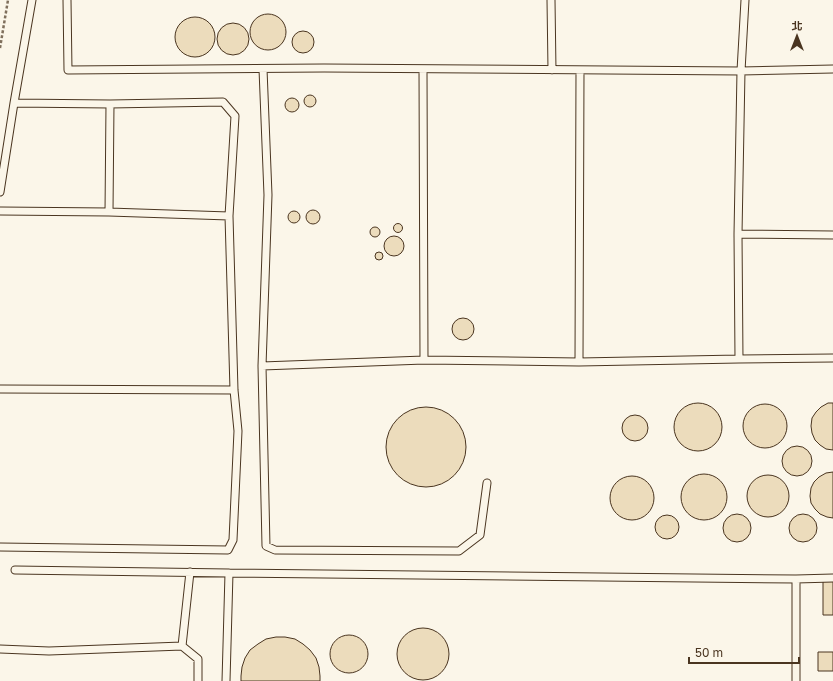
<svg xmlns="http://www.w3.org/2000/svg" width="833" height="681" viewBox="0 0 833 681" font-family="'Golos Text','Noto Sans TC',sans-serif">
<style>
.building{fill:#ecdcbc;stroke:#4a3520}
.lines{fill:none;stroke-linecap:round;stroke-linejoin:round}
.service-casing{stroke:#4a3520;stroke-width:9}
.path{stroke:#7f6f5c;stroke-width:2.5;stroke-dasharray:3 2;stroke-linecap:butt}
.service{stroke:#fbf6e9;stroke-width:7}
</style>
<rect width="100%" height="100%" fill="#fbf6e9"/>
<!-- building -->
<path class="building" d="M250 32a18 18 0 1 1 36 0a18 18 0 1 1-36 0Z
M175 37a20 20 0 1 1 40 0a20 20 0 1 1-40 0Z
M217 39a16 16 0 1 1 32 0a16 16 0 1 1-32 0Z
M292 42a11 11 0 1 1 22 0a11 11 0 1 1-22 0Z
M304 101a6 6 0 1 1 12 0a6 6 0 1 1-12 0Z
M285 105a7 7 0 1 1 14 0a7 7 0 1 1-14 0Z
M306 217a7 7 0 1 1 14 0a7 7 0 1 1-14 0Z
M288 217a6 6 0 1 1 12 0a6 6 0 1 1-12 0Z
M393.5 228a4.5 4.5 0 1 1 9 0a4.5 4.5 0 1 1-9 0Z
M370 232a5 5 0 1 1 10 0a5 5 0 1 1-10 0Z
M384 246a10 10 0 1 1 20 0a10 10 0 1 1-20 0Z
M375 256a4 4 0 1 1 8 0a4 4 0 1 1-8 0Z
M452 329a11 11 0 1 1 22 0a11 11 0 1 1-22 0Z
M828,403h5v47l-7,-1 -6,-4 -5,-5 -3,-7 -1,-7 1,-8 4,-6 5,-5z
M674 427a24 24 0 1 1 48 0a24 24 0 1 1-48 0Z
M743 426a22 22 0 1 1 44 0a22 22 0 1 1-44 0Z
M386 447a40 40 0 1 1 80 0a40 40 0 1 1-80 0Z
M622 428a13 13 0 1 1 26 0a13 13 0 1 1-26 0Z
M782 461a15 15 0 1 1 30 0a15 15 0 1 1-30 0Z
M833,472v46l-6,-1 -7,-3 -5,-5 -4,-6 -1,-7 1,-8 3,-6 5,-5 7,-4z
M681 497a23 23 0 1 1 46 0a23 23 0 1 1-46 0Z
M747 496a21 21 0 1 1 42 0a21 21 0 1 1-42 0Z
M610 498a22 22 0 1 1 44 0a22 22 0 1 1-44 0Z
M789 528a14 14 0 1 1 28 0a14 14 0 1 1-28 0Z
M723 528a14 14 0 1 1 28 0a14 14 0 1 1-28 0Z
M655 527a12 12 0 1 1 24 0a12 12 0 1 1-24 0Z
M823,581h10v34h-10z
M397 654a26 26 0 1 1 52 0a26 26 0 1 1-52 0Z
M330 654a19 19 0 1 1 38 0a19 19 0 1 1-38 0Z
M276,637h9l10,2 8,5 7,6 6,8 3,9 1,9v5h-79v-5l1,-9 3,-9 5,-8 8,-6 8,-5z
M818,652h15v19h-15z"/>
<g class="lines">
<!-- service casing -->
<g class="service-casing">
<path id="service" d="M67,0l1,70 256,-2 417,3 92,-2
M551,0l1,70
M263,69l5,126 -6,171 4,180 9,4 184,1 21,-16 7,-52
M423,69l1,291
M0,192l14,-89 18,-103
M0,211l109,1 120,4
M109,212l1,-108
M738,234l95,1
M739,359l-1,-125 3,-163 4,-71
M579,362l1,-292
M262,366l162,-6 155,2 160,-3 94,-1
M0,389l234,1
M0,547l228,3 5,-10 5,-109 -4,-41 -5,-174 6,-100 -12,-14 -113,2 -96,-1
M15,570l214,3 567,6 37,-1
M190,572l-8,74 16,13v22
M796,579v102
M0,649l49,2 133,-5
M226,681l3,-108"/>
</g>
<!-- path -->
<path class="path" d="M0,48l8,-48"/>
<!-- service -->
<use href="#service" class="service"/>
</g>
<!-- north arrow -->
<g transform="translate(797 36)" stroke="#fbf6e9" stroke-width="3" paint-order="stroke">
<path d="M0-3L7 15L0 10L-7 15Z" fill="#4a3520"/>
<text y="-6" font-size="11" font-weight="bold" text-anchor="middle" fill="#4a3520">北</text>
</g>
<!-- scale -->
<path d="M689 657v6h110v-6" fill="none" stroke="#4a3520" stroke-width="2"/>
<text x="695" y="657" font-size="12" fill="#4a3520" stroke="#fbf6e9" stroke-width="3" paint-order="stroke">50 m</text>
</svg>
